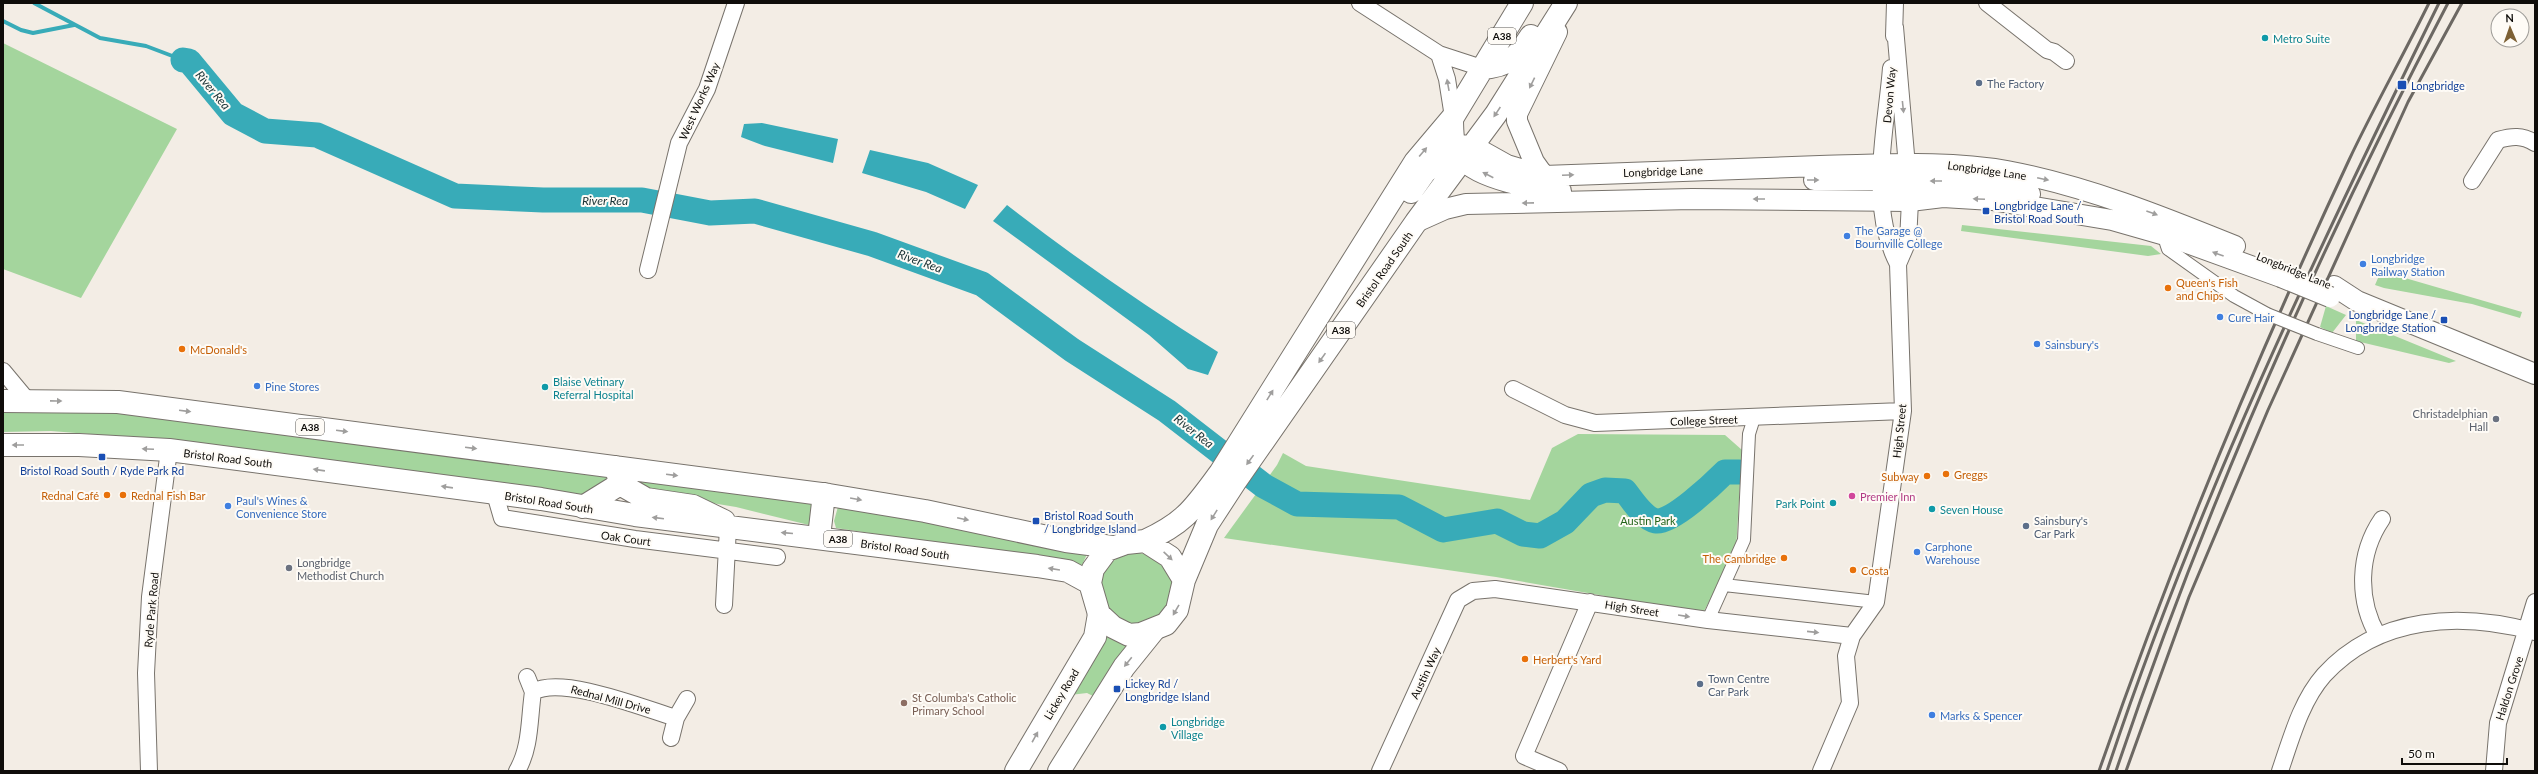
<svg xmlns="http://www.w3.org/2000/svg" width="2538" height="774" viewBox="0 0 2538 774" font-family="Lato,sans-serif">
<style>
.green{fill:#a4d59d}
.water{fill:#38abb8}
.lines{fill:none;stroke-linecap:round;stroke-linejoin:round}
.stream{stroke:#38abb8;stroke-width:4}
.river{stroke:#38abb8;stroke-width:25}
.pedestrian-casing{stroke:#78736c;stroke-width:14}
.minor-casing{stroke:#78736c;stroke-width:18}
.tertiary-casing{stroke:#78736c;stroke-width:22}
.secondary-casing{stroke:#78736c;stroke-width:24}
.trunk-casing{stroke:#78736c;stroke-width:24}
.pedestrian{stroke:#fff;stroke-width:12}
.minor{stroke:#fff;stroke-width:16}
.tertiary{stroke:#fff;stroke-width:20}
.secondary{stroke:#fff;stroke-width:22}
.trunk{stroke:#fff;stroke-width:22}
.rail{stroke:#6c6863;stroke-width:3}
.pedestrian-bridge-casing{stroke:#78736c;stroke-width:14;stroke-linecap:butt}
.tertiary-bridge-casing{stroke:#78736c;stroke-width:22;stroke-linecap:butt}
.pedestrian-bridge{stroke:#fff;stroke-width:12}
.tertiary-bridge{stroke:#fff;stroke-width:20}
.oneway{fill:#9f9e9d}
.culture-dot{fill:#0f9aa8;stroke:#fefbf6;stroke-width:1.5}
.service-dot{fill:#5c6f8a;stroke:#fefbf6;stroke-width:1.5}
.transit-dot{fill:#1a4fb4;stroke:#fefbf6;stroke-width:1.5}
.shop-dot{fill:#3f7fe0;stroke:#fefbf6;stroke-width:1.5}
.food-dot{fill:#e8710a;stroke:#fefbf6;stroke-width:1.5}
.worship-dot{fill:#6b7280;stroke:#fefbf6;stroke-width:1.5}
.hotel-dot{fill:#d1479c;stroke:#fefbf6;stroke-width:1.5}
.education-dot{fill:#8d6e63;stroke:#fefbf6;stroke-width:1.5}
.labels{text-anchor:middle;dominant-baseline:central;stroke-width:4;stroke-linejoin:round;paint-order:stroke}
.shield{fill:#fefbf6;stroke:#575451;stroke-width:1}
.shield-label{font-size:10px;font-weight:bold;fill:#0f0d0a}
.culture-label{font-size:11px;fill:#0d838f;stroke:#fefbf6;text-anchor:start}
.service-label{font-size:11px;fill:#4e5e75;stroke:#fefbf6;text-anchor:start}
.transit-label{font-size:11px;fill:#164399;stroke:#fefbf6;text-anchor:start}
.street-label{font-size:11px;fill:#0f0d0a;stroke:#fefbf6}
.shop-label{font-size:11px;fill:#366cbe;stroke:#fefbf6;text-anchor:start}
.food-label{font-size:11px;fill:#c56008;stroke:#fefbf6;text-anchor:start}
.worship-label{font-size:11px;fill:#5b616d;stroke:#fefbf6;text-anchor:end}
.hotel-label{font-size:11px;fill:#b23c85;stroke:#fefbf6;text-anchor:start}
.park-label{font-size:11px;fill:#24641a;stroke:#fefbf6}
.education-label{font-size:11px;fill:#785e54;stroke:#fefbf6;text-anchor:start}
.water-label{font-size:12px;font-style:italic;fill:#183134;stroke:#fefbf6}
</style>
<rect width="100%" height="100%" fill="#f3ede5"/>
<!-- green -->
<path class="green" d="M3,43l174,86 -96,169 -78,-29z
M1962,225l189,21 10,8 -13,2 -187,-25z
M2381,271l141,41 -2,6 -48,-14 -88,-16 -9,-3z
M2326,306l20,9 -14,18 -12,-6z
M2356,320l100,41 -7,2 -93,-22z
M3,407l116,1 490,67 -6,8 -25,13 -413,-56 -114,-9 -48,1z
M1578,434l147,1 17,15 -6,100 -34,65 -84,-12 -13,-7 -109,-19 -272,-39 53,-73 6,-12 23,13 224,34 22,-52z
M642,477l170,22 3,21 -6,5 -73,-18 -85,-14 -13,-5z
M839,503l249,49 -6,13 -246,-37 -2,-7z
M1134,552c18,2 40,15 40,36 0,8 -6,17 -8,24l-32,14 -23,-10c-3,-10 -10,-22 -11,-32 -2,-18 20,-29 34,-32z
M1107,635l21,7 -1,8 -34,46 -6,-3 -17,2 32,-58z"/>
<!-- water -->
<path class="water" d="M762,123l76,16 -5,24 -68,-17 -24,-9 3,-13z
M870,150l58,13 50,22 -13,24 -39,-17 -64,-19z
M1007,205c68,53 138,101 211,147l-10,23 -20,-6 -39,-34 -156,-114z"/>
<g class="lines">
<!-- stream -->
<path class="stream" d="M34,3l66,35 46,8 37,14
M3,21l18,9 12,3 41,-8"/>
<!-- river -->
<path class="river" d="M183,60l6,1 44,53 32,17 52,4 138,61 88,4h99l68,13 45,-2 117,33 110,40 90,66 95,61 97,75 33,18 102,3 44,23 54,-9 26,13 17,2 25,-14 26,-27 14,-5 20,1c8,10 18,27 31,30 15,3 58,-38 69,-49h14"/>
<!-- pedestrian casing -->
<g class="pedestrian-casing">
<path id="pedestrian" d="M2168,236l-2,7 2,6 66,47 33,18
M2317,334l41,14
M1724,585l152,17
M1708,620l36,-80 5,-106 5,-16"/>
</g>
<!-- minor casing -->
<g class="minor-casing">
<path id="minor" d="M1360,3l79,51 43,14
M1987,3l60,47 7,2 12,9
M1894,36l1,-33
M1439,54l8,25 6,38
M1891,68c-5,63 -24,137 7,196
M2472,181l26,-41c14,-4 24,-5 37,3
M648,270l31,-127 28,-54 29,-86
M3,371l25,30
M1513,389l52,26 30,8 308,-12
M495,494l7,24 133,21 142,18
M724,605l4,-78
M2378,636c-21,-36 -20,-82 4,-117
M527,677l6,15
M671,738l5,-20 11,-19
M149,771l-3,-98 4,-76 19,-147
M517,771c14,-24 12,-52 16,-79 28,-17 110,16 143,26
M1380,771l78,-171 15,-9 22,-2 213,31 144,16
M1559,771l-35,-15 66,-154
M1821,771l29,-68 -4,-47 6,-20 24,-34 27,-191 -5,-147 10,-23 2,-40 -15,-174
M2280,771c11,-32 21,-70 44,-96 55,-60 137,-63 211,-43
M2494,771l4,-48 37,-121"/>
</g>
<!-- tertiary casing -->
<g class="tertiary-casing">
<path id="tertiary" d="M1453,117c0,14 0,30 9,42 16,20 74,31 99,32
M1473,146l34,19 37,11c92,-4 184,-7 276,-10 62,-1 125,-6 187,5 79,15 154,45 228,75
M1882,165l25,16h52l38,5 33,8
M1544,176l-10,-14 -17,-41v-7l40,-82
M1814,180h68l28,21
M1416,222l29,-13 21,-5 226,-5 218,2 33,-4 49,3 120,20 56,16 113,41
M2334,286l23,15 178,73"/>
</g>
<!-- secondary casing -->
<g class="secondary-casing">
<path id="secondary" d="M1016,771l79,-134 4,-23
M1059,771l65,-104 29,-36"/>
</g>
<!-- trunk casing -->
<g class="trunk-casing">
<path id="trunk" d="M1482,68c27,-2 35,-10 49,-32
M1411,192l14,-20 31,-25 17,-1
M3,401l115,1 711,93 96,16 141,30 46,6
M3,445h76l90,5 372,49 94,16 402,51 31,5 22,12
M616,467l4,17 26,15 47,7 31,15
M583,507l37,-23 10,-11
M819,537l5,-43
M1145,541c41,-19 49,-33 75,-68l195,-311 38,-45 69,-114
M1184,580l-14,-23 -25,-16 -19,2 -19,7 -14,19 -3,14 9,31 14,13 16,8 12,-1 25,-10 11,-14 7,-30 23,-55 28,-43 181,-260 80,-108 70,-111"/>
</g>
<!-- pedestrian -->
<use href="#pedestrian" class="pedestrian"/>
<!-- minor -->
<use href="#minor" class="minor"/>
<!-- tertiary -->
<use href="#tertiary" class="tertiary"/>
<!-- secondary -->
<use href="#secondary" class="secondary"/>
<!-- trunk -->
<use href="#trunk" class="trunk"/>
<!-- rail -->
<path class="rail" d="M2099,771c72,-208 157,-412 250,-611 25,-53 54,-104 80,-157
M2107,771c88,-265 209,-518 332,-768
M2116,771c89,-264 203,-522 332,-768
M2126,771l63,-174 79,-187 140,-308 54,-99"/>
<!-- pedestrian-bridge casing -->
<g class="pedestrian-bridge-casing">
<path id="pedestrian-bridge" d="M2267,314l50,20"/>
</g>
<!-- tertiary-bridge casing -->
<g class="tertiary-bridge-casing">
<path id="tertiary-bridge" d="M2281,277l49,20"/>
</g>
<!-- pedestrian-bridge -->
<use href="#pedestrian-bridge" class="pedestrian-bridge"/>
<!-- tertiary-bridge -->
<use href="#tertiary-bridge" class="tertiary-bridge"/>
</g>
<!-- one-way arrows -->
<defs><path id="oneway-solid" d="M-6-.8H1V-3.2L6.5 0L1 3.2V.8H-6Z"/></defs>
<g class="oneway">
<use href="#oneway-solid" transform="translate(1532 83) rotate(116)"/>
<use href="#oneway-solid" transform="translate(1448 85) rotate(-100)"/>
<use href="#oneway-solid" transform="translate(1903 107) rotate(84)"/>
<use href="#oneway-solid" transform="translate(1497 112) rotate(124)"/>
<use href="#oneway-solid" transform="translate(1423 152) rotate(-50)"/>
<use href="#oneway-solid" transform="translate(1488 175) rotate(-153)"/>
<use href="#oneway-solid" transform="translate(1568 175) rotate(-3)"/>
<use href="#oneway-solid" transform="translate(2043 179) rotate(12)"/>
<use href="#oneway-solid" transform="translate(1813 180)"/>
<use href="#oneway-solid" transform="translate(1936 181) rotate(180)"/>
<use href="#oneway-solid" transform="translate(1759 199) rotate(-180)"/>
<use href="#oneway-solid" transform="translate(1979 199) rotate(-177)"/>
<use href="#oneway-solid" transform="translate(1528 203) rotate(179)"/>
<use href="#oneway-solid" transform="translate(2152 213) rotate(20)"/>
<use href="#oneway-solid" transform="translate(2218 254) rotate(-160)"/>
<use href="#oneway-solid" transform="translate(1322 358) rotate(125)"/>
<use href="#oneway-solid" transform="translate(1270 395) rotate(-58)"/>
<use href="#oneway-solid" transform="translate(56 401) rotate(1)"/>
<use href="#oneway-solid" transform="translate(185 411) rotate(7)"/>
<use href="#oneway-solid" transform="translate(342 431) rotate(7)"/>
<use href="#oneway-solid" transform="translate(18 445) rotate(-180)"/>
<use href="#oneway-solid" transform="translate(471 448) rotate(7)"/>
<use href="#oneway-solid" transform="translate(148 449) rotate(-177)"/>
<use href="#oneway-solid" transform="translate(1250 460) rotate(126)"/>
<use href="#oneway-solid" transform="translate(319 470) rotate(-172)"/>
<use href="#oneway-solid" transform="translate(672 475) rotate(7)"/>
<use href="#oneway-solid" transform="translate(447 487) rotate(-172)"/>
<use href="#oneway-solid" transform="translate(856 499) rotate(10)"/>
<use href="#oneway-solid" transform="translate(1214 515) rotate(122)"/>
<use href="#oneway-solid" transform="translate(658 518) rotate(-173)"/>
<use href="#oneway-solid" transform="translate(963 519) rotate(12)"/>
<use href="#oneway-solid" transform="translate(787 533) rotate(-175)"/>
<use href="#oneway-solid" transform="translate(1168 556) rotate(43)"/>
<use href="#oneway-solid" transform="translate(1054 569) rotate(-171)"/>
<use href="#oneway-solid" transform="translate(1176 610) rotate(120)"/>
<use href="#oneway-solid" transform="translate(1684 616) rotate(9)"/>
<use href="#oneway-solid" transform="translate(1813 632) rotate(6)"/>
<use href="#oneway-solid" transform="translate(1128 662) rotate(129)"/>
<use href="#oneway-solid" transform="translate(1035 737) rotate(-61)"/>
</g>
<!-- markers -->
<g class="culture-dot">
<circle cx="2265" cy="38" r="4"/>
<circle cx="545" cy="387" r="4"/>
<circle cx="1833" cy="503" r="4"/>
<circle cx="1932" cy="509" r="4"/>
<circle cx="1163" cy="727" r="4"/>
</g>
<g class="service-dot">
<circle cx="1979" cy="83" r="4"/>
<circle cx="2026" cy="526" r="4"/>
<circle cx="1700" cy="684" r="4"/>
</g>
<g class="transit-dot">
<rect x="2397" y="80" width="10" height="10" rx="2"/>
<rect x="1982" y="207" width="8" height="8" rx="2"/>
<rect x="2440" y="316" width="8" height="8" rx="2"/>
<rect x="98" y="453" width="8" height="8" rx="2"/>
<rect x="1032" y="517" width="8" height="8" rx="2"/>
<rect x="1113" y="685" width="8" height="8" rx="2"/>
</g>
<g class="shop-dot">
<circle cx="1847" cy="236" r="4"/>
<circle cx="2363" cy="264" r="4"/>
<circle cx="2220" cy="317" r="4"/>
<circle cx="2037" cy="344" r="4"/>
<circle cx="257" cy="386" r="4"/>
<circle cx="228" cy="506" r="4"/>
<circle cx="1917" cy="552" r="4"/>
<circle cx="1932" cy="715" r="4"/>
</g>
<g class="food-dot">
<circle cx="2168" cy="288" r="4"/>
<circle cx="182" cy="349" r="4"/>
<circle cx="1946" cy="474" r="4"/>
<circle cx="1927" cy="476" r="4"/>
<circle cx="107" cy="495" r="4"/>
<circle cx="123" cy="495" r="4"/>
<circle cx="1784" cy="558" r="4"/>
<circle cx="1853" cy="570" r="4"/>
<circle cx="1525" cy="659" r="4"/>
</g>
<g class="worship-dot">
<circle cx="2496" cy="419" r="4"/>
<circle cx="289" cy="568" r="4"/>
</g>
<circle class="hotel-dot" cx="1852" cy="496" r="4"/>
<circle class="education-dot" cx="904" cy="703" r="4"/>
<g class="labels">
<!-- shield labels -->
<g class="shield">
<rect x="1488" y="28" width="28" height="16" rx="3"/>
<rect x="1327" y="322" width="28" height="16" rx="3"/>
<rect x="296" y="419" width="28" height="16" rx="3"/>
<rect x="824" y="531" width="28" height="16" rx="3"/>
</g>
<g class="shield-label">
<text x="1502" y="36">A38</text>
<text x="1341" y="330">A38</text>
<text x="310" y="427">A38</text>
<text x="838" y="539">A38</text>
</g>
<!-- culture labels -->
<g class="culture-label">
<text x="2273" y="38">Metro Suite</text>
<text x="553" y="381">Blaise Vetinary<tspan x="553" dy="13">Referral Hospital</tspan></text>
<text x="1825" y="503" text-anchor="end">Park Point</text>
<text x="1940" y="509">Seven House</text>
<text x="1171" y="721">Longbridge<tspan x="1171" dy="13">Village</tspan></text>
</g>
<!-- service labels -->
<g class="service-label">
<text x="1987" y="83">The Factory</text>
<text x="2034" y="520">Sainsbury's<tspan x="2034" dy="13">Car Park</tspan></text>
<text x="1708" y="678">Town Centre<tspan x="1708" dy="13">Car Park</tspan></text>
</g>
<!-- transit labels -->
<g class="transit-label">
<text x="2411" y="85">Longbridge</text>
<text x="1994" y="205">Longbridge Lane /<tspan x="1994" dy="13">Bristol Road South</tspan></text>
<text x="2436" y="314" text-anchor="end">Longbridge Lane /<tspan x="2436" dy="13">Longbridge Station</tspan></text>
<text x="102" y="470" text-anchor="middle">Bristol Road South / Ryde Park Rd</text>
<text x="1044" y="515">Bristol Road South<tspan x="1044" dy="13">/ Longbridge Island</tspan></text>
<text x="1125" y="683">Lickey Rd /<tspan x="1125" dy="13">Longbridge Island</tspan></text>
</g>
<!-- street labels -->
<g class="street-label">
<text transform="translate(1889 95) rotate(-85)">Devon Way</text>
<text transform="translate(699 101) rotate(-66)">West Works Way</text>
<text transform="translate(1987 170) rotate(8)">Longbridge Lane</text>
<text transform="translate(1663 171) rotate(-2)">Longbridge Lane</text>
<text transform="translate(1384 269) rotate(-55)">Bristol Road South</text>
<text transform="translate(2294 270) rotate(22)">Longbridge Lane</text>
<text transform="translate(1704 420) rotate(-2)">College Street</text>
<text transform="translate(1899 431) rotate(-84)">High Street</text>
<text transform="translate(228 458) rotate(7)">Bristol Road South</text>
<text transform="translate(549 502) rotate(9)">Bristol Road South</text>
<text transform="translate(626 538) rotate(8)">Oak Court</text>
<text transform="translate(905 549) rotate(8)">Bristol Road South</text>
<text transform="translate(1632 608) rotate(9)">High Street</text>
<text transform="translate(151 610) rotate(-85)">Ryde Park Road</text>
<text transform="translate(1425 673) rotate(-65)">Austin Way</text>
<text transform="translate(2509 688) rotate(-72)">Haldon Grove</text>
<text transform="translate(1061 694) rotate(-59)">Lickey Road</text>
<text transform="translate(611 699) rotate(15)">Rednal Mill Drive</text>
</g>
<!-- shop labels -->
<g class="shop-label">
<text x="1855" y="230">The Garage @<tspan x="1855" dy="13">Bournville College</tspan></text>
<text x="2371" y="258">Longbridge<tspan x="2371" dy="13">Railway Station</tspan></text>
<text x="2228" y="317">Cure Hair</text>
<text x="2045" y="344">Sainsbury's</text>
<text x="265" y="386">Pine Stores</text>
<text x="236" y="500">Paul's Wines &amp;<tspan x="236" dy="13">Convenience Store</tspan></text>
<text x="1925" y="546">Carphone<tspan x="1925" dy="13">Warehouse</tspan></text>
<text x="1940" y="715">Marks &amp; Spencer</text>
</g>
<!-- food labels -->
<g class="food-label">
<text x="2176" y="282">Queen's Fish<tspan x="2176" dy="13">and Chips</tspan></text>
<text x="190" y="349">McDonald's</text>
<text x="1954" y="474">Greggs</text>
<text x="1919" y="476" text-anchor="end">Subway</text>
<text x="99" y="495" text-anchor="end">Rednal Café</text>
<text x="131" y="495">Rednal Fish Bar</text>
<text x="1776" y="558" text-anchor="end">The Cambridge</text>
<text x="1861" y="570">Costa</text>
<text x="1533" y="659">Herbert's Yard</text>
</g>
<!-- worship labels -->
<g class="worship-label">
<text x="2488" y="413">Christadelphian<tspan x="2488" dy="13">Hall</tspan></text>
<text x="297" y="562" text-anchor="start">Longbridge<tspan x="297" dy="13">Methodist Church</tspan></text>
</g>
<!-- hotel labels -->
<g class="hotel-label">
<text x="1860" y="496">Premier Inn</text>
</g>
<!-- park labels -->
<g class="park-label">
<text x="1648" y="520">Austin Park</text>
</g>
<!-- education labels -->
<g class="education-label">
<text x="912" y="697">St Columba's Catholic<tspan x="912" dy="13">Primary School</tspan></text>
</g>
<!-- water labels -->
<g class="water-label">
<text transform="translate(213 90) rotate(50)">River Rea</text>
<text x="605" y="200">River Rea</text>
<text transform="translate(920 261) rotate(20)">River Rea</text>
<text transform="translate(1194 431) rotate(38)">River Rea</text>
</g>
</g>
<!-- border -->
<rect width="2538" height="774" fill="none" stroke="#0f0d0a" stroke-width="8"/>
<!-- north arrow -->
<g transform="translate(2510 28) rotate(358)"><circle r="19" fill="#fefbf6" stroke="#9e9c98"/>
<path d="M0-3L7 15L0 10L-7 15Z" fill="#7d6034"/>
<text y="-6" font-size="11" font-weight="bold" text-anchor="middle" fill="#0f0d0a">N</text>
</g>
<!-- scale -->
<path d="M2402 758v6h105v-6" fill="none" stroke="#0f0d0a" stroke-width="2"/>
<text x="2408" y="758" font-size="12" fill="#0f0d0a" stroke="#fefbf6" stroke-width="3" paint-order="stroke">50 m</text>
</svg>
